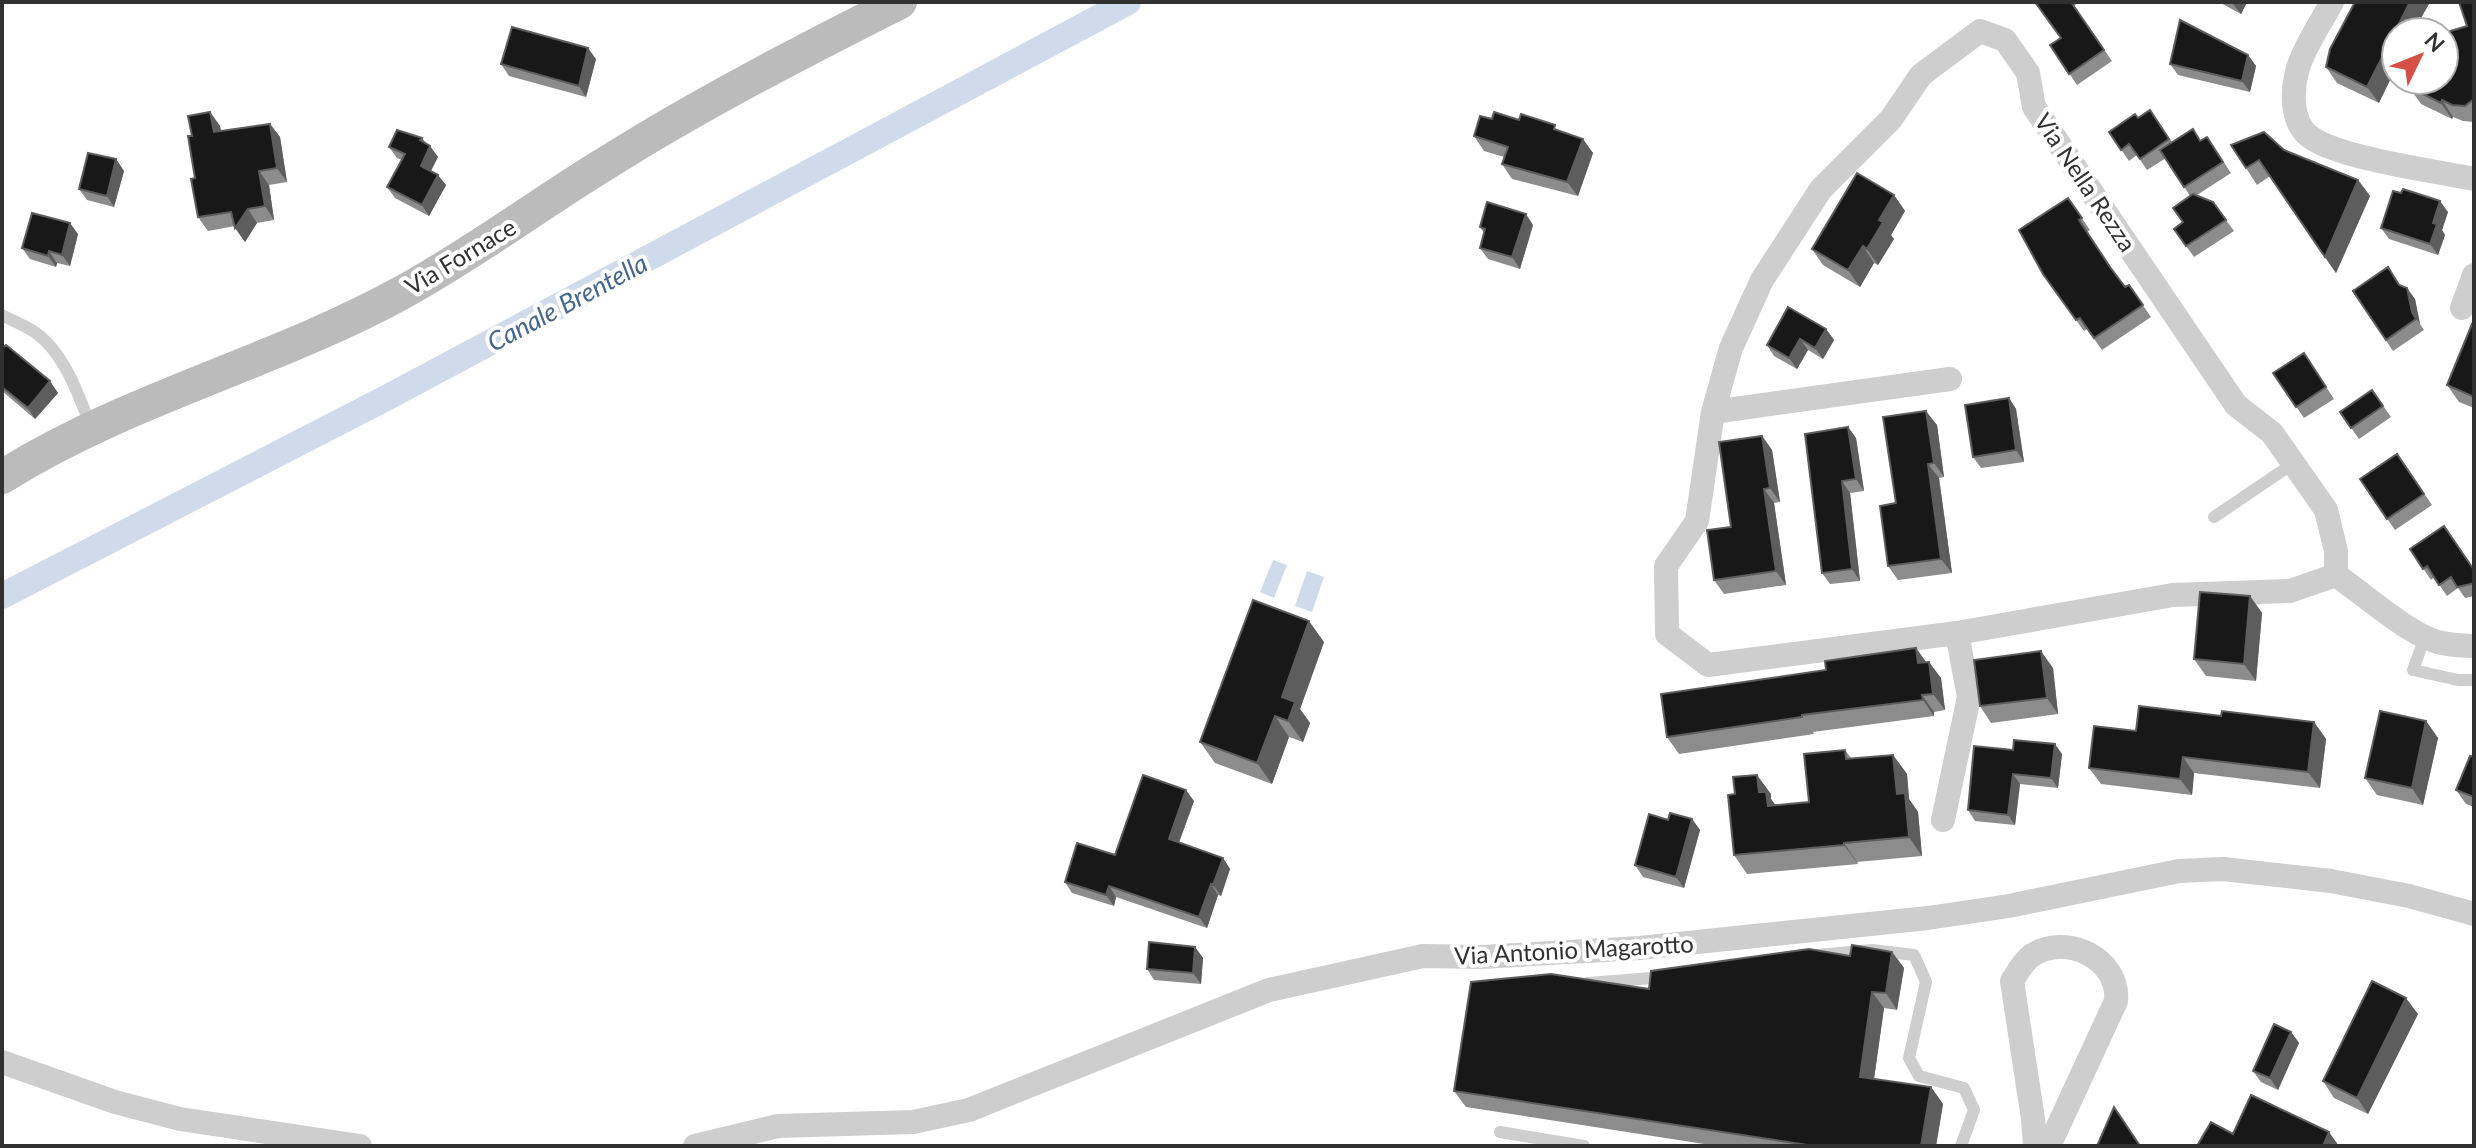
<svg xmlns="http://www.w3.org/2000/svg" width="2476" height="1148" viewBox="0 0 2476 1148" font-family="Lato,sans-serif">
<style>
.water{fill:#cfdbea}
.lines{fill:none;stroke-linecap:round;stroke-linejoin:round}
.canal{stroke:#cfdbea;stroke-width:26}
.lane{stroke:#cecece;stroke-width:12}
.street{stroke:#cecece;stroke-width:24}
.secondary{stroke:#bbb;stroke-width:34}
.wall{fill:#8c8c8c}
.shaded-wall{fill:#5d5d5d}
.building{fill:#181818;stroke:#5d5d5d;stroke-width:2}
.labels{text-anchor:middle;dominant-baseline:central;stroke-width:8;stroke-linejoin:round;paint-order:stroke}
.street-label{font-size:24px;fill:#313131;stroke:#fff}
.water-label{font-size:26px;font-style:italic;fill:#46678b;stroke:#fff}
</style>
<rect width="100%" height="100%" fill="#fff"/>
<!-- water -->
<path class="water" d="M1273,560l14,5 -13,33 -14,-6z
M1307,571l17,6 -12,35 -17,-6z"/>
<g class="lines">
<!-- canal -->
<path class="canal" d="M2,596l386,-199 740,-395"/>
<!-- lane -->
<path class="lane" d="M2,315c11,6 24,11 34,18 29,21 43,63 55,94
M2214,517l80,-54
M2425,637l-12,33 45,10h16
M1818,955l54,-5 42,5 12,27 -17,76 10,18 45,12 10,22 -13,36
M1588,983l77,-6
M1500,1132l84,14"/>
<!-- street -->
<path class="street" d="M2332,2c-11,21 -27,43 -34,66 -6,21 -8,53 11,68 27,22 127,35 165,43
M1980,31l25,9 23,33 6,34 202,298 36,28 54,77 10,41v24l-46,16 -117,4 -216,38 -249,32 -41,-31 -1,-68 31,-45 16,-109 18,-64 31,-68 59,-91 70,-70 30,-44z
M2462,308l12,-33
M1713,412l237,-33
M2336,575c29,20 75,62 106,68 10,2 22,3 32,3
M1943,820l26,-123 -12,-64
M2,1062l113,40 65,17 180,27
M695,1146l83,-20 135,-4 56,-12 300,-120 154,-34 58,1 159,-9 288,-30 81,-12 170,-35 44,-2 108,12 78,15 65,18
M2035,1146l-2,-27 -21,-138c6,-9 10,-18 19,-25 35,-24 89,3 85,45l-67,145"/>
<!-- secondary -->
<path class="secondary" d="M2,477c126,-79 272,-114 401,-185 71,-39 136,-88 205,-130 94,-59 193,-110 292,-160"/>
</g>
<!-- wall -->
<path class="wall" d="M2035,2h44l-5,4 38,55 -35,24 -27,-40 11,-7z
M2219,2h28l-6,12z
M2355,2h75l-17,30h-17l-17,71 -42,-20 -11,-16z
M2474,2v120l-11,-1 -10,-4 -1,2 -31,-15 -12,-17 58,-61z
M2248,55l8,11 -6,26 -72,-17 -8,-11z
M596,59l-10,38 -77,-21 -8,-12z
M2150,110l22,32 29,-1 6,-4 24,36 -34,22 16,7 21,29 -40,26 -20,-28 9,-7 7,-26 -24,-38 -19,12 -10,-15 -8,6 -20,-29 29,-14z
M210,112l10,14 1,5 49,-7 10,13 7,45 -18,3 5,35 -17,3 -12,19 -10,-16 -27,5 -10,-14 -3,-39z
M1492,119l68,12 33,22 -15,43 -66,-17 -10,-15 2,-7 -20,-6 -10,-15z
M2264,132l20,18 74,30 12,16 -34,77 -66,-97 -13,9 -11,-17z
M426,144l12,13 -7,14 15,14 -17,31 -34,-18 -8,-11 15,-27 -5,-2 -8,-11z
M116,159l8,12 -10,36 -27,-7 -8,-11z
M1894,195l11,16 -14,24 3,4 -16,26 -4,-2 -14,24 -37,-22 -11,-16z
M2068,198l22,32 -3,2 26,40 12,15 4,-2 22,32 -49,33 -15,-21 -3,2 -41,-57z
M2448,212l-6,18 3,5 -7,20 -49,-16 -8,-11z
M1533,225l-13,44 -32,-10 -8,-11 4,-15 -4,-6z
M78,234l-8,32 -13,-3 -1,4 -26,-8 -8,-11z
M2400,285l15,14 5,25 4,6 -31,21 -40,-60z
M2474,325v83l-15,-6 -12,-17z
M1826,329l8,11 -11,19 -15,-9 -11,19 -23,-13 -7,-11z
M2,349l56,44 -23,26 -33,-28z
M2304,353l30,46 -30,19 -31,-45z
M2372,390l19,27 -32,22 -19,-27z
M2009,398l7,11 8,53 -43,6 -8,-11z
M1937,425l7,52 -5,1 13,95 -54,7 -10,-14 8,-63z
M1848,427l8,11 8,53 -14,2 10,88 -30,3 -8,-11z
M1762,436l10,14 8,52 -6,1 12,82 -62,9 -10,-14z
M2397,454l35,51 -37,25 -35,-51z
M2410,549l64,20v27l-9,2 -7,-10 -11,8 -13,-19 -3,3z
M2250,596l12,17 -6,68 -50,-5 -12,-17z
M1324,642l-24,67 10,14 -7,19 -14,-5 -17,47 -57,-21 -15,-21z
M1916,648l10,14 15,16 4,32 -11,2v4l-121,16 1,2 -135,20 -12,-17 159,-67z
M2053,668l5,46 -67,9 -11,-17z
M2221,716l93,6 12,17 -6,49 -126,-15 -2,22 -91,-11 -12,-16 47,-37z
M2426,721l12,17 -15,67 -46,-10 -12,-17z
M1845,750l6,8 42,-3 14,19 2,25 9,13 4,44 -65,6 1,2 -111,10 -13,-19 1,-61h36v5l5,7 33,-4z
M2013,750l49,4 -4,34 -38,-4 -5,41 -40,-4 -7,-11z
M2474,757v50l-8,-3 -10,-14z
M1194,801l-15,42 44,15 7,11 -9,27 -3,-1 -11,33 -91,-31 -2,9 -42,-13 -7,-11 50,-27z
M1692,819l8,11 -16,58 -41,-11 -8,-12 33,-45z
M1195,947l8,11 -2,26 -47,-4 -7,-11z
M1892,952l12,16 -7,42 -13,-2 -10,71 57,8 12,17 -7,42h-219l-251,-39 -12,-16 195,-102 201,-33z
M2418,1014l-50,100 -34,-16 -11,-17z
M2291,1032l8,11 -21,47 -17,-8 -8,-11z"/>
<!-- shaded-wall -->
<path class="shaded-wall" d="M2234,2h13l-6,12 -8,-10z
M2410,2h20l-17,30h-17v36l-17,35 -12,-16z
M588,48l8,11 -10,38 -7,-11z
M2248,55l8,11 -6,26 -8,-11z
M2442,100l11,17 -1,2 -11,-16z
M210,112l10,14 3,20 -9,-14z
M270,124l10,13 7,45 -10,-14z
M422,138l7,10 1,-2 8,11 -10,19 -7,-10 -1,-26z
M1583,139l10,14 -15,43 -11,-14z
M116,159l8,12 -10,36 -7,-11z
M259,171l10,14 5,35 -9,-14z
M438,175l8,10 -17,31 -7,-11z
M2358,180l12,16 -34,77 -11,-16z
M1894,195l11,16 -14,24 3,4 -16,26 -11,-16 12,-29z
M2440,201l8,11 -6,18 3,5 -7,20 -8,-11 3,-21z
M248,209l9,14 -12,19 -10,-14z
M1526,214l7,11 -13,44 -8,-12z
M70,223l8,11 -8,32 -8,-11z
M1863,246l11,17 -14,24 -12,-17z
M49,251l8,12 -1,4 -8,-11z
M2407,288l8,11 5,25 -8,-12z
M1826,329l8,11 -11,19 -8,-11z
M1800,339l8,11 -11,19 -8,-11z
M50,381l8,12 -23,26 -7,-11z
M2009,398l7,11 8,53 -8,-12z
M1926,411l11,14 7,52 -10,-14z
M1848,427l8,11 8,53 -8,-12z
M1762,436l10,14 8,52 -10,-14z
M1928,464l11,14 13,95 -11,-14z
M1842,481l8,12 10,88 -8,-12z
M1764,489l10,14 12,82 -10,-14z
M2250,596l12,17 -6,68 -12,-17z
M1309,621l15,21 -24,67 10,14 -7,19 -15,-21 -6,-24z
M1916,648l12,17 -10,-2z
M2041,651l12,17 5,46 -11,-16z
M1929,662l12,16 4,32 -12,-16z
M1922,695l12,17v4l-11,-16z
M1275,716l14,21 -17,47 -15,-21z
M2426,721l12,17 -15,67 -11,-17z
M2314,722l12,17 -6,49 -12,-16z
M2055,744l7,10 -4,34 -7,-10z
M1893,755l14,19 2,25 9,13 4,44 -13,-19 -12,-43z
M2183,757l11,16 -2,22 -12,-16z
M2013,774l7,10 -5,41 -7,-10z
M1757,775l14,19v5l8,11 -11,-4 -9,-14z
M1186,790l8,11 -18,49 -7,-11z
M1692,819l8,11 -16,58 -8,-11z
M1844,843l13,19 1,2 -14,-19z
M1223,858l7,11 -9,27 -8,-11z
M1211,884l7,11 -11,33 -8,-11z
M1109,886l7,11 -2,9 -8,-11z
M1195,947l8,11 -2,26 -8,-11z
M1892,952l12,16 -7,42 -11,-17z
M1872,992l12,16 -12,85 -12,-16z
M2406,998l12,16 -50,100 -11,-16z
M2291,1032l8,11 -21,47 -8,-12z
M1931,1087l12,17 -7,42h-15z
M2329,1132l10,14h-16z"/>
<!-- building -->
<path class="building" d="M2035,2h36l33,48 -35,24 -19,-29 11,-7z
M2355,2h55l-43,85 -41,-20 4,-18z
M2459,2h15v97l-9,7 -13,-1 -10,-5 -1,3 -32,-16 4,-7h31v-47l23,-7z
M2180,20l68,35 -6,26 -72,-17z
M512,27l76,21 -9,38 -78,-22z
M2150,110l19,29 -29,20 -11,-15 -8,6 -12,-18 26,-18 3,4z
M210,112l4,20 56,-8 7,44 -18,3 6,35 -17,3 -13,19 -4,-16 -33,5 -7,-38 4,-1 -7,-42h4l-4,-20z
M1494,112l25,8 2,-6 34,11 -1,4 29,10 -16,43 -65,-18 6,-17 -34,-11 6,-20 12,3z
M2193,129l7,12 7,-4 16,25 -39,25 -24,-37z
M397,130l25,8 -2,2 10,6 -9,20 17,9 -16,30 -35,-18 18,-33 -16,-7z
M2264,132l20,18 74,30 -33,77 -66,-97 -13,8 -15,-23z
M88,153l28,6 -9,37 -28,-7z
M1857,173l37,22 -15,25 4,2 -16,27 -4,-3 -15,24 -36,-21z
M2403,189l37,12 -7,22 4,1 -7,20 -49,-16 12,-37 8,2z
M2193,194l20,8 13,18 -40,26 -12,-17 9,-7 -10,-14z
M2068,198l14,20 -3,2 31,47 15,20 4,-2 14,20 -49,33 -14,-20 -4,2 -33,-46 -24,-44z
M1487,202l39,12 -14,43 -32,-9 5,-19 -5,-2z
M32,213l38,10 -8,32 -13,-4 -1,5 -26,-8z
M2388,267l11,18 8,3 5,24 4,7 -30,21 -33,-49z
M1788,307l38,22 -11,19 -15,-9 -11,19 -22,-13z
M2472,324l2,1v72l-27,-12z
M6,345l44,36 -22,27 -26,-21v-38z
M2304,353l22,34 -30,20 -23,-34z
M2372,390l11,16 -32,22 -11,-16z
M2009,398l7,52 -43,7 -8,-52z
M1926,411l8,52 -6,1 13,95 -53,7 -8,-60 16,-3 -13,-86z
M1848,427l8,52 -14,2 10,88 -30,4 -17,-139z
M1762,436l8,52 -6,1 12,82 -62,9 -7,-50 24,-3 -12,-85z
M2397,454l27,40 -37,25 -27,-40z
M2444,526l30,44v12l-3,2 -14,3 -6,-10 -12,8 -12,-19 -4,3 -13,-20z
M2200,592l50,4 -6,68 -50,-5z
M1253,600l56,21 -27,76 13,5 -7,19 -13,-5 -18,47 -57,-21z
M1916,648l2,15 11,-1 4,32 -11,1 1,5 -121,15v2l-135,20 -6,-43 165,-24 -1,-9z
M2041,651l6,47 -67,8 -6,-46z
M2139,706l82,10 1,-5 92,11 -6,50 -125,-15 -3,22 -91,-11 5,-42 42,5z
M2380,711l46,10 -14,67 -47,-10z
M2014,740l41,4 -4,34 -38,-4 -5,41 -40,-5 6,-64 39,4z
M1845,750l1,9 47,-4 4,39 8,-1 4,44 -65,6v2l-110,10 -6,-60 7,-1 -2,-17 24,-2 2,17h7l2,14 41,-4 -5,-48z
M2470,756l4,1v40l-18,-7z
M1143,775l43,15 -17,49 54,19 -10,27 -2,-1 -12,33 -90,-31 -3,9 -41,-13 12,-39 38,12z
M1670,813l22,6 -16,58 -41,-12 14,-51 19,6z
M1149,942l46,5 -2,26 -46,-4z
M1852,945l40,7 -6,41 -14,-1 -12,85 71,10 -10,59h-107l-360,-55 17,-109 80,-8 98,15 2,-18 158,-22 41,7z
M2372,981l34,17 -49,100 -34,-17z
M2274,1024l17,8 -21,46 -17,-7z
M2251,1095l78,37 -6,14h-126l14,-24 22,12z
M2114,1107l26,39h-43z"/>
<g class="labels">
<!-- street labels -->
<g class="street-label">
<text transform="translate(2086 182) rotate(56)">Via Nella Rezza</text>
<text transform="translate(460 256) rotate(-31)">Via Fornace</text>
<text transform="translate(1574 949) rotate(-3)">Via Antonio Magarotto</text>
</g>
<!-- water labels -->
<g class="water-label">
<text transform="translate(567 302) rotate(-28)">Canale Brentella</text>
</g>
</g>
<!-- border -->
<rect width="2476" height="1148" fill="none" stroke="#313131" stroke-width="8"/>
<!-- north arrow -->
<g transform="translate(2420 56) rotate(47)"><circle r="38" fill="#ffffff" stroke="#adadad" stroke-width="2"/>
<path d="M0-6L14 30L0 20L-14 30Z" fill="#d44f46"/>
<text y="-12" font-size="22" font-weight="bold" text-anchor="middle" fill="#313131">N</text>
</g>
</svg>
